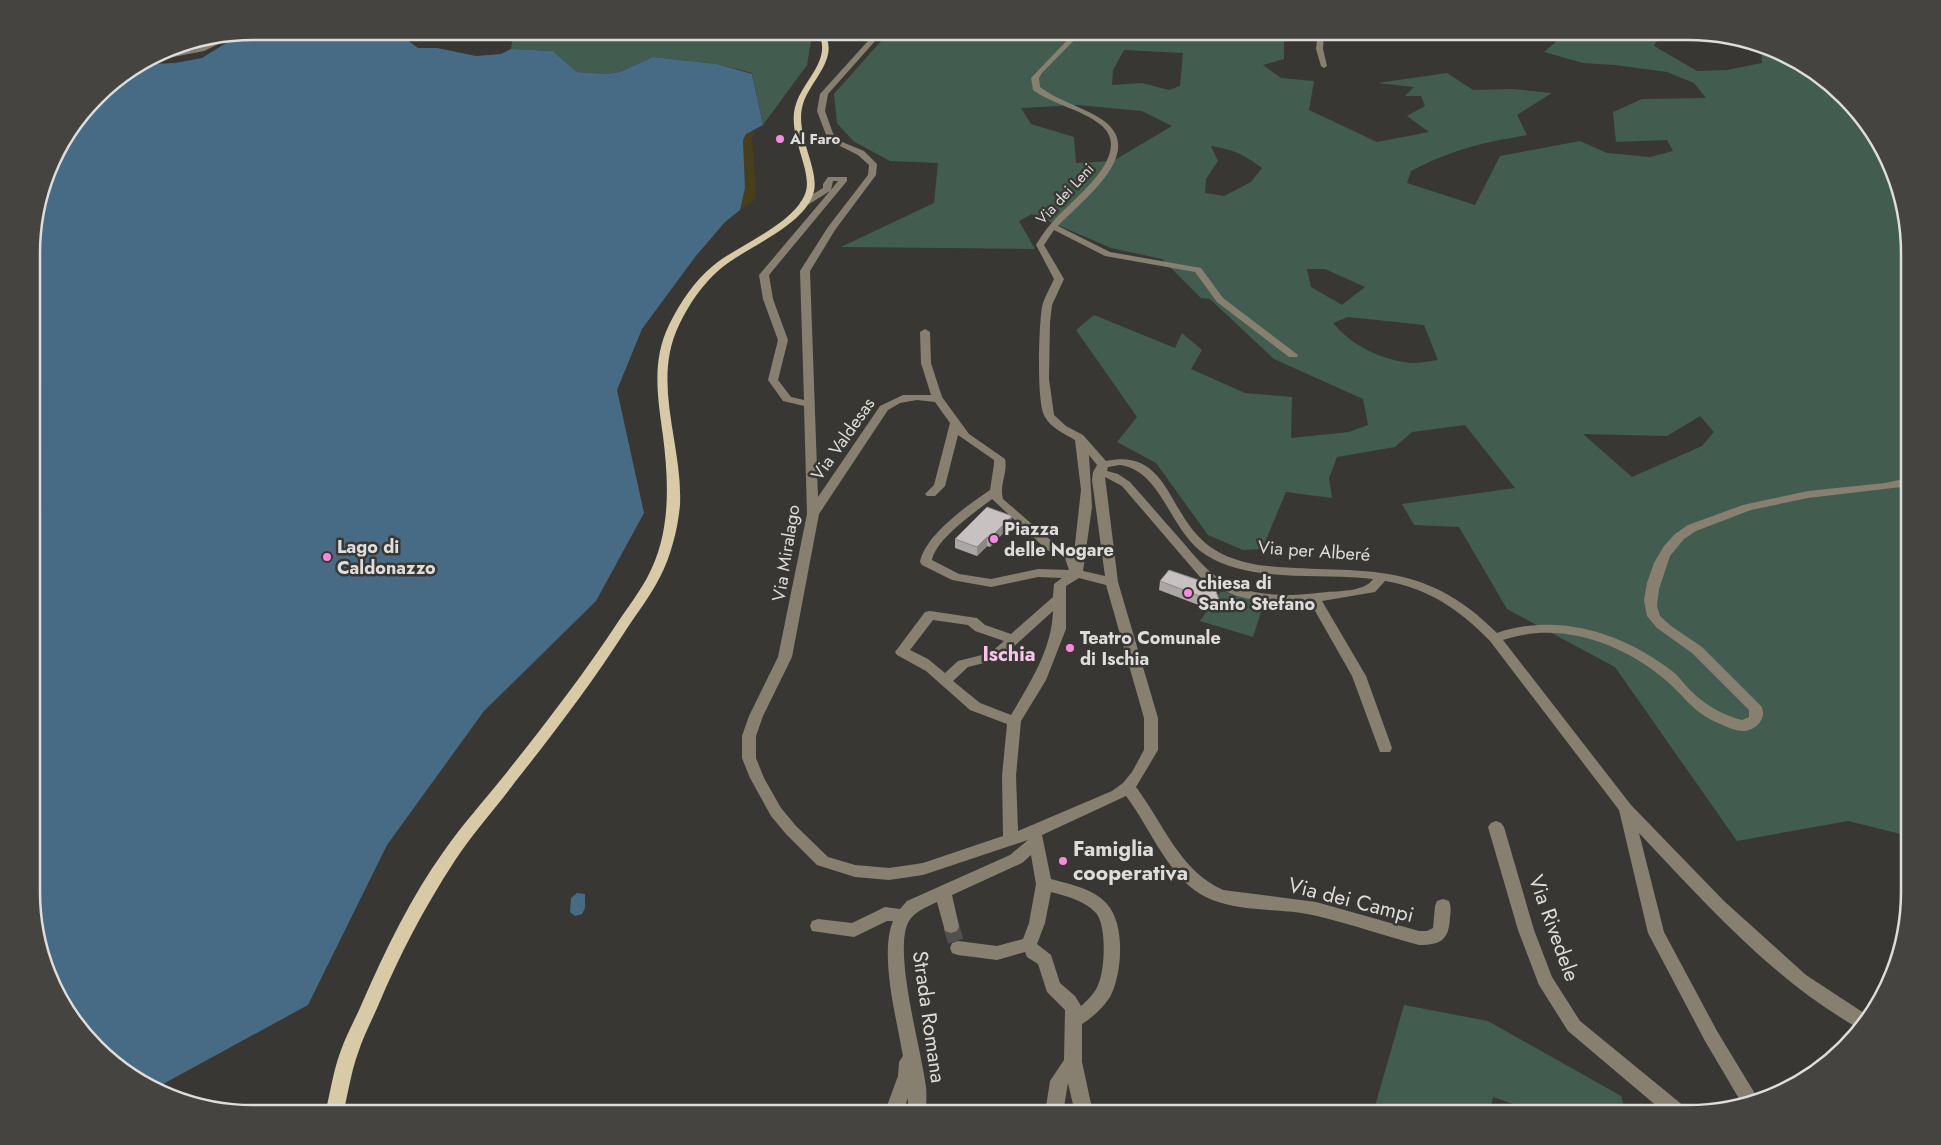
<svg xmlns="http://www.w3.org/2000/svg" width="1941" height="1145" viewBox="0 0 1941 1145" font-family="Jost,sans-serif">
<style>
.green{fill:#425d4f;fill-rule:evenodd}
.sand{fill:#473e1e}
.water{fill:#476b85}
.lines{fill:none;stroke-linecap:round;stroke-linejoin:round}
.minor-tunnel{stroke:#51504c;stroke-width:16;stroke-dasharray:16 8;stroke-linecap:butt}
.minor{fill:#878070;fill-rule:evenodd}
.major{fill:#d8caa7;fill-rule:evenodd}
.wall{fill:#aba7a6}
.shaded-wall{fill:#8b8887}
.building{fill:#c7c2c1;stroke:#8b8887}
.poi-dot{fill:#fd86e1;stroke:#383733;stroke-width:2}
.labels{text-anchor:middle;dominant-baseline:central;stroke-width:5;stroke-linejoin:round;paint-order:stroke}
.far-poi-label{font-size:15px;font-weight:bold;fill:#dedddb;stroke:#383733;text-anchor:start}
.far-street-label{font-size:15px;fill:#dedddb;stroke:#383733}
.street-label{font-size:18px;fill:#dedddb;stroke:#383733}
.poi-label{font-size:18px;font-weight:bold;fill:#dedddb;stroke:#383733;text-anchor:start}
.quarter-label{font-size:20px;font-weight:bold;fill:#fac3ea;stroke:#383733}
.near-poi-label{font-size:21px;font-weight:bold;fill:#dedddb;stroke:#383733;text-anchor:start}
.near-street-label{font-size:21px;fill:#dedddb;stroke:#383733}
.rim{fill:none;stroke:#dedddb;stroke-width:2.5}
</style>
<rect width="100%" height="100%" fill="#383733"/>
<!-- green -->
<path class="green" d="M514,31h292l6,4 -5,30 -44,60 -11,-52 -35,-9 -64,-7 -33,15 -15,2 -28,-2 -24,-21 -42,-2z
M890,31h403l-9,10v18l-21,6 18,13 33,3 -5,29 68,32 52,-10 -22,-16 18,-10 -4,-10h-16l9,-9 -36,-4 69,-10 26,17 40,-1 39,4 -35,22 10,20c-46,8 -74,14 -116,36l-4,12 68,22 25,-49 80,-15 27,12 43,4 23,-6 -6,-11 -51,2 -3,-30 29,-13 64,-1 -12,-15 -27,-11 -52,-7 -32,-2 -39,-11 15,-13 19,-8 28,7 51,2 -3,6 43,25 30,-1 35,-7 -1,-18 38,16 46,35 35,46 12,40 -4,3 7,8 14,45 -6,13 6,3v582l-61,-15 -111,20 -122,-174 -108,-58 -48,-82 -45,-2 -12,-21 113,-16 -50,-63 -53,7 -17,15 -58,10 -8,21 3,20 -46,-6 -24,57 -19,1 -35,-15 -52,-72 -39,-21 20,-25 -61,-87 18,-15 81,33 7,-15 20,17 -11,19 54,24 47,4 -1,41 58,-6 19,-7 -5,-26 -89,-40 -64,-60 -9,-1 -39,-39 -51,-11 -79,-34 -13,7 16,28 -194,-2 93,-44 4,-40 -48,-2 -37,-20 -16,-18 -3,-29zM1124,50l59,3 -3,33 -11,4 -27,-7 -30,2 1,-15zM1078,105l64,6 30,15 -59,35 -37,2 -2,-26 -43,-13 -10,-16zM1211,146c23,4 32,8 51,22l-11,14 -27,14 -19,-3 1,-14 12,-18zM1307,269h18l40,18 -23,18 -31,-18zM1348,317l76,8 14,35c-8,1 -18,3 -27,3 -30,-3 -60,-18 -78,-40zM1700,416l14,16 -12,14 -70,31 -49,-43 84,2z
M1221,591l43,12 -11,34 -53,-16z
M1404,1005l84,16 133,75 5,17h-87l-46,-16 -3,16h-117z"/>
<!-- sand -->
<path class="sand" d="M752,130l3,4 -3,3 4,47 -1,16 -15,10 5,-22 -2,-48 3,-6z"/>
<!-- water -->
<path class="water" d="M253,31h130l16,3 19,14h19l39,8 25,-2 10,-5 42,2 24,21 28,2 15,-2 33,-15 64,7 35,10 11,51 -17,9 -3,6 2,48 -5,22 -15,12 -30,35 -53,72 -25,61 27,123 -48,88 -112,110 -97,134 -79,160 -154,84 -12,-5 -74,-69 -35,-94v-697l21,-69 53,-69 21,-13 24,-9 23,-1 27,-5 29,-18z
M577,893l8,1v14l-3,6 -7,2 -5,-4 1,-14z"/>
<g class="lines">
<!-- minor-tunnel -->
<path class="minor-tunnel" d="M951,926l7,22"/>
<!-- minor -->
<path class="minor" d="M877,31h7l-56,63 -3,17 10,28 29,12 13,13 -1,11 -41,55 -25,41 8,226 62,-91 23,-11h28l-10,-32 -1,-31 5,-3 5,3 1,31 11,34 27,37 36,25c3,14 -6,26 -2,40l52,45 19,9 7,-63 -6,-50c-10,-6 -24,-12 -30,-23 -9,-13 -6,-93 -3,-110 2,-9 8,-19 12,-28l-18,-34c6,-11 14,-21 23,-30 17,-18 75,-62 42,-90 -20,-16 -47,-20 -68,-35l-2,-12 45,-47h7l-41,42 -3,5 1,9c17,13 39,19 58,30 55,32 -17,84 -40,109l52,26 91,16 22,30 75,57 -1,2h-8l-72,-55 -22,-30 -90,-16 -51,-26 -10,15 20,34 -12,26 -2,17 -1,57 5,36 12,11 17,9 23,26c58,-13 62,45 93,76 16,17 37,24 59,28 98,11 161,-11 239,68 61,-21 126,0 175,38 7,5 12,13 18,19 15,15 32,25 52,30l7,-3v-7l-57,-57 -35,-25 -10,-12 -3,-16 3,-17 7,-20 10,-17 11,-12 13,-9 55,-20 65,-14 77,-8 24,-5v7l-8,2 -93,11 -57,12 -55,21 -12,8 -14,17 -11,33 -2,17 3,10 11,10 31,21 59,59c7,11 -5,25 -18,25 -8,0 -18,-5 -25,-8 -26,-11 -35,-29 -55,-45 -44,-36 -104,-57 -160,-38l128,165 93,96 82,74 64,42 -10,12c-86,-48 -154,-125 -221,-196l25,99 53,99 40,66 -16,5 -36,-61 -57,-108 -29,-123 -129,-169c-30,-31 -62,-53 -105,-60l-10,11 -53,9 44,75 26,72 -2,4h-10l-28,-76 -42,-74h-48l-25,-6 -20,-8 -17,-11 -78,-91 -17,-9 13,105 40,136v32l-22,37c27,36 44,84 87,103l93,12 103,29h8l6,-3 2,-22 2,-5 6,-2 6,2c2,6 2,10 1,16 -1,22 -8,28 -31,28 -34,-9 -68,-21 -102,-29 -43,-11 -96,1 -131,-33 -25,-24 -39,-59 -60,-87l-84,39 9,44c19,5 43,10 56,25 19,21 15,70 3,93 -7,11 -17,20 -28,27v38l11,51h-18l-7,-30 -5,30h-18l5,-32 14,-21 1,-50 -18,-18 -9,-28 -11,-7 -2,-5 -28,8 -39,-5 -6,-2 -2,-5 2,-5 6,-2 39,5 26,-7 6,-16 7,-39 -5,-29 -9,8 -70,32 7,31 -2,5 -6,2 -6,-2 -8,-29c-10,5 -22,9 -28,19 -17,29 13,130 17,166 1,8 0,18 0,27h-18v-16l-6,16h-18l14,-38 1,-14 4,-6c-6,-36 -24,-101 -10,-135h-6l-33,16 -42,-6 -2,-5 2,-5 6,-2 34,4 33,-16 15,2 7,-8 103,-46 18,-15 -105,35 -34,5 -34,-3 -38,-12 -31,-31 -15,-18 -21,-38 -8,-20v-22l7,-20 29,-59 29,-143 -3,-108 -21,-5 -15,-21 10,-40 -15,-41 -4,-24 71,-84 -24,15h-6v-4l23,-14v-4l5,-7h19v4l-78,94 4,24 15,41 -10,40 13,17 13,3 -4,-129 28,-44 40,-52 1,-10 -11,-10 -30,-15 -11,-29 3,-17zM833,181h5l-7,9zM917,400l18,2 15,21 -16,62 -9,9 2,2h8l10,-10 13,-51 36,25v4l-4,26c-22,15 -65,45 -70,72l2,3 30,15 39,7 47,-10 24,1 -8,6 -1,13 -42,37 -26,-9 -8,-7 -47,-7 -5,1 -30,40 2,3 29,16 44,39 37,14 -5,52 1,60 -80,27 -34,5 -34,-3 -27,-8 -32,-31 -15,-18 -17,-30 -8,-20v-22l7,-20 29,-59 27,-143 69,-104 12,-7zM1089,455l8,10 -4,7 -1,8 13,96 -22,-5 9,-64zM1120,465c43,6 50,68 86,90 43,27 108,19 157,23l10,1c-7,12 -32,12 -46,13 -32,4 -69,6 -100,-9 -20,-10 -33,-28 -47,-44 -17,-19 -33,-38 -50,-57l-12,-8 -11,-3 1,-4zM992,499l55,51 18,8 4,12 -31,-1 -47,10 -32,-5 -27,-14c4,-21 43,-48 60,-61zM1079,578l27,7 38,133v32l-12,22 -9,11 -11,8 -94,40 -2,-55 5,-55 25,-41 20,-51v-43zM1053,611c-1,38 -23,72 -42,104l-31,-12 -27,-22 15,-14 32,-8zM933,620l35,5 7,6 29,10 -14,12 -32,8 -13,12 -17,-14 -18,-9zM1051,892c15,4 33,8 45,21 11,13 9,57 2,72 -3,8 -10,15 -17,21l-6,-10 -15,-13 -9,-28 -14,-11 8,-21z
M1318,31h6l-1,18 4,17 -3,2 -3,-2 -5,-17z
M234,35l-1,2 -29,14 -57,11c16,-10 36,-8 53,-14 12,-4 21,-10 34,-13z
M1496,821l5,2 3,4 30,103 18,47 28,44 105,86 2,6h-22l-97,-82 -29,-46 -21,-55 -30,-103 3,-4z"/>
<!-- major -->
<path class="major" d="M817,31h6c18,27 -12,48 -20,73 -9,29 16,63 11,87 -8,35 -69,56 -95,79 -17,15 -30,34 -40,55 -28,58 4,119 1,180 -2,23 -9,51 -20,72 -9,18 -23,36 -34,53 -34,53 -72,103 -111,152 -20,27 -43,52 -61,80 -30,46 -55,94 -76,144 -7,16 -15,31 -20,47 -7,19 -10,41 -15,61h-18c5,-20 8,-42 15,-61 6,-18 16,-35 23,-52 23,-52 48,-104 81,-150 18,-26 39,-49 59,-74 39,-49 78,-99 113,-152 10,-15 22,-31 31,-47 24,-44 22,-94 16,-142 -5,-38 -12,-74 6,-111 11,-22 25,-44 45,-60 24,-20 83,-42 92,-74 6,-23 -20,-58 -10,-87 8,-25 38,-46 21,-73z"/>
</g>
<!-- wall -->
<path class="wall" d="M1011,525l-21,22 -3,-1 -10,10 -22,-8v-9z
M1160,581l59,19 -2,9h-8l-50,-19z"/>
<!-- shaded-wall -->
<path class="shaded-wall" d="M1012,516l-1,9 -21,22v-9z
M987,537v9l-10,10v-9z"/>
<!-- building -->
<path class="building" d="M987,507l25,9 -22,22 -3,-1 -10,10 -22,-8z
M1169,570l50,17 -3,4 3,9h-9l-50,-19z"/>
<!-- markers -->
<g class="poi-dot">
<circle cx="780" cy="139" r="5"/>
<circle cx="994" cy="539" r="5"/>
<circle cx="327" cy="557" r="5"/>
<circle cx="1188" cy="593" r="5"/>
<circle cx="1070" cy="648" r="5"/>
<circle cx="1063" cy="861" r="5"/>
</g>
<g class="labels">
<!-- far-poi labels -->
<g class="far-poi-label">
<text x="790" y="139">Al Faro</text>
</g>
<!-- far-street labels -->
<g class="far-street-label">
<text transform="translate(1065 194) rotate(-47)">Via dei Leni</text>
</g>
<!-- street labels -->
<g class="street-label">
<text transform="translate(843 439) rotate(-55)">Via Valdesas</text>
<text transform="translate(1314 551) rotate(4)">Via per Alberé</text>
<text transform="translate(786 553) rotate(-81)">Via Miralago</text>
</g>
<!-- poi labels -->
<g class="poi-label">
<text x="1004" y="529">Piazza<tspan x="1004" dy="21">delle Nogare</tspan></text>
<text x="337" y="547">Lago di<tspan x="337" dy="21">Caldonazzo</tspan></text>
<text x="1198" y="583">chiesa di<tspan x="1198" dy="21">Santo Stefano</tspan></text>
<text x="1080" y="638">Teatro Comunale<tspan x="1080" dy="21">di Ischia</tspan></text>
</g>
<!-- quarter labels -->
<g class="quarter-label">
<text x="1009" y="654">Ischia</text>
</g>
<!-- near-poi labels -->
<g class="near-poi-label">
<text x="1073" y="849">Famiglia<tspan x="1073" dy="24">cooperativa</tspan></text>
</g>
<!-- near-street labels -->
<g class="near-street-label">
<text transform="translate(1351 900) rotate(14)">Via dei Campi</text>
<text transform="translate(1554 928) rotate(70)">Via Rivedele</text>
<text transform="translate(929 1017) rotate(82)">Strada Romana</text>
</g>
</g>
<!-- crop -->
<path d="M0 0H1941V1145H0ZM253 40H1688A213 213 0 0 1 1901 253V892A213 213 0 0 1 1688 1105H253A213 213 0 0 1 40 892V253A213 213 0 0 1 253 40Z" fill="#454440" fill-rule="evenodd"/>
<path class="rim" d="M253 40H1688A213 213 0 0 1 1901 253V892A213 213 0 0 1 1688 1105H253A213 213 0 0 1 40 892V253A213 213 0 0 1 253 40Z"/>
</svg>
